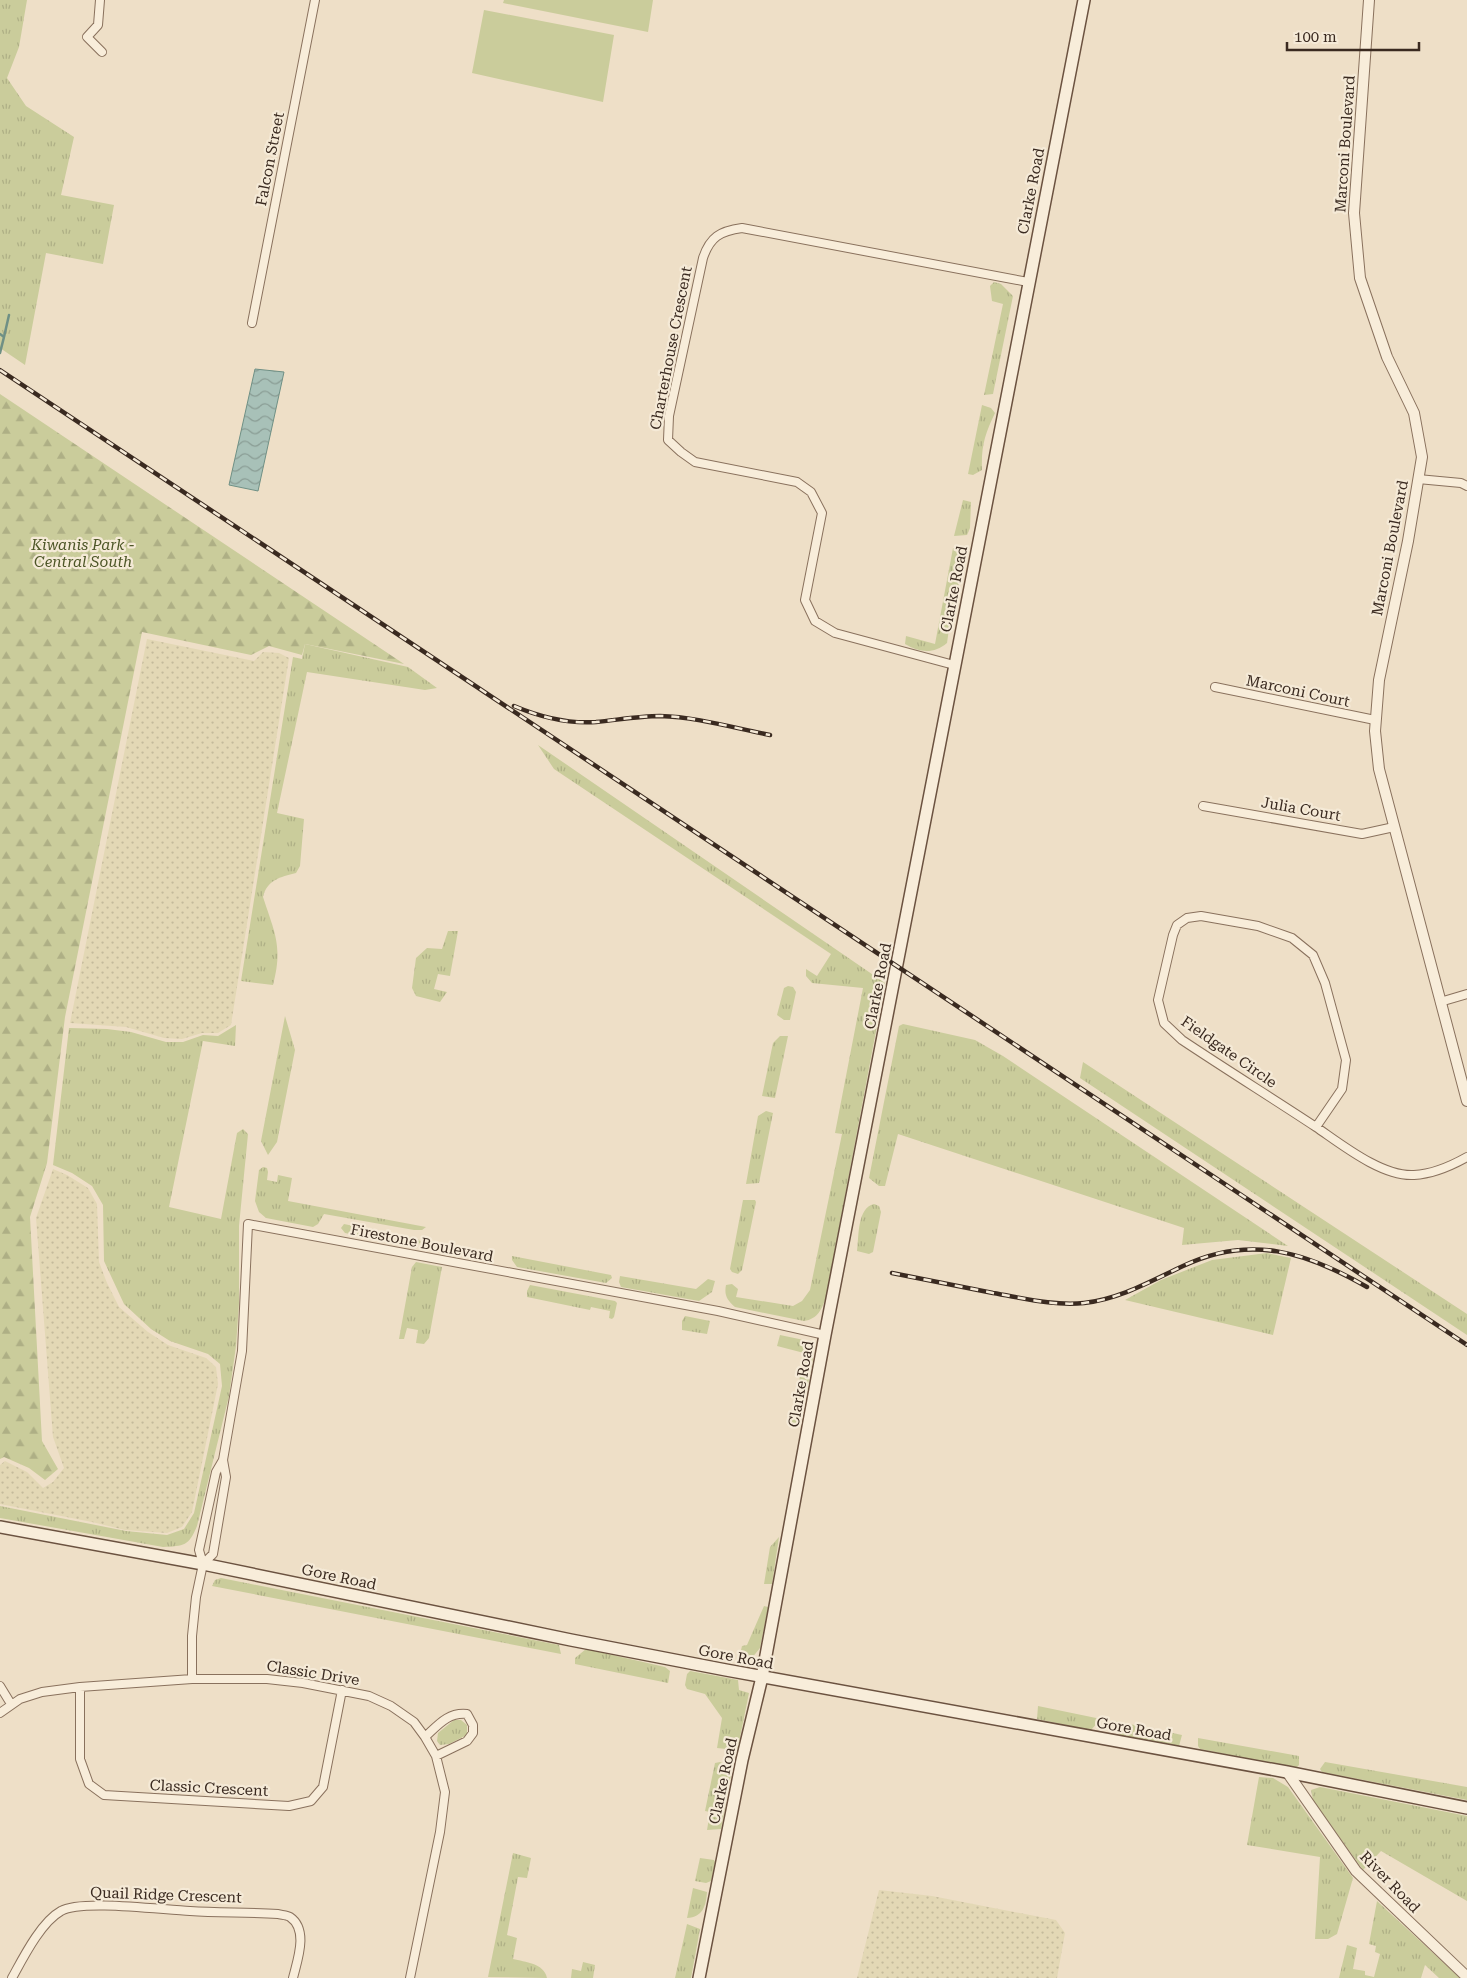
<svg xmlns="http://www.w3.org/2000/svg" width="1467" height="1978" viewBox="0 0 1467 1978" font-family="'Roboto Serif',serif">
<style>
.farmland{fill:url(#farmland-dots)}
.grass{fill:url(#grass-tufts)}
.forest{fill:url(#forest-firs)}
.pitch{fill:#cacc9b}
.water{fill:url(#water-waves);stroke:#6f9085}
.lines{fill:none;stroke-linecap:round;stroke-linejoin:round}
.stream{stroke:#6f9085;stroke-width:2.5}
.minor-casing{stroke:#89715d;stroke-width:10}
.tertiary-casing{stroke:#89715d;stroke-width:12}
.secondary-casing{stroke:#6b5240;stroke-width:14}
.minor{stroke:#f8edda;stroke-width:8}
.tertiary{stroke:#f8edda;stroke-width:10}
.secondary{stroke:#f8edda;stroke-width:11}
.rail-casing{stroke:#3a2a20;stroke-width:4.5}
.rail{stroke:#f5ead7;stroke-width:2.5;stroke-dasharray:8;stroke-linecap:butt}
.labels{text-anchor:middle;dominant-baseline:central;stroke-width:4.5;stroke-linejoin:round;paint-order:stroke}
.street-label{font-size:15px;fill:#3a2a20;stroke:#f5ead7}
.park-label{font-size:15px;font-style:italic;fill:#4d5627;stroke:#f5ead7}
</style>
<defs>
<pattern id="farmland-dots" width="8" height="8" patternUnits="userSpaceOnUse" patternTransform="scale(1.25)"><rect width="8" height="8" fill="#e3d8b5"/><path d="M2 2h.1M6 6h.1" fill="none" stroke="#c4ba9b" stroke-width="1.8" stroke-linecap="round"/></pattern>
<pattern id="grass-tufts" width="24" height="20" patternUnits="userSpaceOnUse" patternTransform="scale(1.25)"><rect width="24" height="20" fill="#cacc9b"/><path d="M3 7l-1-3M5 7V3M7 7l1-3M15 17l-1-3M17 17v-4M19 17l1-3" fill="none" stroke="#aeaf85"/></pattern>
<pattern id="forest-firs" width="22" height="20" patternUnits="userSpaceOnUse" patternTransform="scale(1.25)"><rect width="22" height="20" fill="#cacc9b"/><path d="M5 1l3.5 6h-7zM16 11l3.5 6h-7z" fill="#aeaf85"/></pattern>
<pattern id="water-waves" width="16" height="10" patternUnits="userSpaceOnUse" patternTransform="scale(1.25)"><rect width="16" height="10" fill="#a8c1b8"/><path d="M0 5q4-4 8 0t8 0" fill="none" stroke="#8a9d95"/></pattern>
</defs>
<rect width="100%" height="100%" fill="#eedfc7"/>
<!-- farmland -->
<path class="farmland" d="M147,639l107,22 9,-9 16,1 10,5 -58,367 -13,8h-16l-20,6 -18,-1 -38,-11 -56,-4z
M53,1169l14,6 21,13 9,16 2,58 8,21 12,24 29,25 20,13 38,13 10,9 2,17 -26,128 -10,15 -15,6 -42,-3 -33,-8 -92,-18v-39l5,-4 22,11 16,16 10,-6 11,-14 -11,-31 -17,-219z
M879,1890l53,6 124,24 9,13 -8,45h-200z"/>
<!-- grass -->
<path class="grass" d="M0,0h27l-8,47 -12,31 19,28 48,31 -13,58 53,10 -11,59 -57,-11 -21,112 -25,-17z
M994,282l7,2 12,12 -20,98 -9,1 19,-91 -11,-3 -2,-15z
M982,405l9,3 4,5c-10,21 -14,33 -13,57l-9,5 -5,-1z
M963,500l8,2 -1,26 -3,7 -13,1z
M953,548l11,2 -6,31 2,10 -9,24 -4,28c-13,11 -27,10 -42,1l1,-8 29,8z
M305,644l103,23 29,21 -12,2 -118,-18 -30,141 27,6 -4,47 -4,7c-16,4 -29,7 -33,24 12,37 20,49 10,88l-32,-4 52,-324 9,2z
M538,745l347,238 -59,314c-4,12 -8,22 -22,24l-69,-14c-8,-7 -11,-12 -9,-22l6,-1 6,5 -2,8 57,9 9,-5 8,-11 32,-156 -7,-1 28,-145 -51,-5 -6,-7v-7l11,7 14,-22 -277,-185z
M448,931h10l-8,45 -12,-2 -4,15 13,3 -7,10 -24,-6 -4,-8 4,-30 11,-10 15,1z
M788,986l5,1 3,5 -6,28h-6l-7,-5 7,-27z
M285,1016l10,34 -18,92 -9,13 -7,-14z
M903,1024l72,16 28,16 285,190 -50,-6 -56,5 2,-17 -286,-94 -13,52h-6l-10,-8 30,-152z
M236,1025l-1,21 -32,-5 -34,166 52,12 16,-86 6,-4 5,5 -9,92v77l-3,43 -7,50 -32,130c-8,20 -13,20 -34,21l-163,-29v-12l126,25 41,4 17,-6 10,-16 28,-127 -2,-22 -12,-10 -38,-13 -19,-12 -27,-25 -20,-43 -1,-56 -11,-19 -20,-13 -19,-8 16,-137 38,1 24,3 35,10h17l20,-7 15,1z
M780,1036h8l-13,62 -13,-2 11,-53z
M1083,1062l384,252v21l-387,-257z
M766,1111l7,2 -14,70 -13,1 12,-68z
M263,1167l4,1 1,4 -1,8 10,2 1,-7 14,3 -4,23 138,26 -4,3h-8l-90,-16 -6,10 -5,3 -47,-9 -7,-6 -4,-11 4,-31z
M743,1200h12l1,2 -14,68 -4,4 -6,-2 -2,-3z
M874,1204l5,2 2,6 -8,40 -4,2 -12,-3c2,-15 0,-43 17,-47z
M344,1224l74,15 3,3 -6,5 -70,-14 -4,-5z
M444,1244l30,5 3,2 -1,4 -5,2 -27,-5 -2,-5z
M1267,1253l24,5 -18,77 -148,-35 36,-20 51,-20z
M512,1256l99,19 1,3 -6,5 -89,-16 -5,-7z
M416,1262l26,5 -13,71 -5,6 -8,-1 2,-13 -11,-2 -3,11h-5l13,-72z
M620,1276l76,13 12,-10 7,2 -3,11 -13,9 -78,-14 -2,-5z
M530,1285l85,16 2,2 -3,14 -2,2 -3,-1 1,-7 -19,-4 -1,3 -63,-13v-6z
M685,1316l25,5 -3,13 -25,-4v-9z
M780,1335l24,5v3l7,8 2,7 -13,68 -9,1 13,-74 -27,-7z
M779,1537l-7,47h-8l6,-37z
M221,1578l338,67 2,9 -349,-68 3,-6z
M764,1606l4,1 -8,41 -9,11 -12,-1 3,-12 5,-1z
M586,1649l79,18 5,4 -2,12 -93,-19v-6z
M690,1671l48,9 1,10 10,3 -11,54 -3,3 -18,-2 5,-30 -17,-24 -18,-5 -2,-4 2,-11z
M1038,1706l63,13 -10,11 -54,-11z
M454,1720h7l6,5v10l-18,9 -9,1 -3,-4 1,-8z
M1115,1721l67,14 -3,11 -59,-11 -4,-5z
M1198,1738l101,18v9l-3,3 -96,-19 -2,-3z
M720,1762l7,3 5,4 -11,60 -14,1 3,-18 -5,-1 10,-48z
M1325,1762l142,25v13l-145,-28 -2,-3z
M1259,1777l14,1 15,9 65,91 -16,56 -9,5h-13l5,-82 -73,-12z
M1320,1787l147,29v85l-86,-50 -18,19 -50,-70 -2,-10z
M513,1853l18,5 -4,20 -9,-1 -11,58 10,3 -4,21c12,3 31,4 34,19l-59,-1z
M700,1858l14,2 1,2 -4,19 -5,2 -11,-2z
M693,1888l14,4c-1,14 -4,25 -20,26z
M1377,1901l83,77h-21l-14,-13 -4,13h-82l8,-33 10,3 -4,21 12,2v4l9,2 6,-23 -5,-2 1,-6 -7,-2z
M687,1924l13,5 -9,49h-16z
M583,1962l12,3 -2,13h-22l1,-9 9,2z"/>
<!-- forest -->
<path class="forest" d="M0,394l404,270 -99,-20 -3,11 -33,-9 -18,9 -109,-23 -77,385 -18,146 -17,54 12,224 16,28 -13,11 -16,-12 -25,-11 -4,2z"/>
<!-- pitch -->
<path class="pitch" d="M504,0h149l-5,32 -145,-29z
M484,10l130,25 -11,67 -131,-29z"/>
<!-- water -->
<path class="water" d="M255,369l29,3 -26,119 -29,-6z"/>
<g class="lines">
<!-- stream -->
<path class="stream" d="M0,334l4,3 -4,16
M4,337l5,-22"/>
<!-- minor casing -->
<g class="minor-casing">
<path id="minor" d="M100,0l-2,25 -11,12 15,15
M252,323l63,-323
M1418,479l43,4 6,3
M954,665l-119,-32 -20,-12 -10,-21 17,-87 -11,-21 -14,-10 -102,-20 -14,-10 -13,-12 1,-24 34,-158c7,-21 17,-27 39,-30l286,54
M1215,687l160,33
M1203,806l159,28 32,-7
M1440,1002l27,-8
M1316,1127l26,-38 4,-29 -21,-77 -12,-28 -21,-17 -34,-12 -57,-10 -14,2 -10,7 -4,10 -15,65 6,23 18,17c45,30 90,58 134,87 25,17 66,50 98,48 19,-1 37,-9 53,-18
M203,1564l10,-10 13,-77 -3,-17
M192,1679v-43l4,-39 7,-33 -4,-14 17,-78 7,-12 19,-109 6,-127 470,87 107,24
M0,1686l11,18
M80,1687v72l9,25 15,11 185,11 22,-5 12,-14 19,-97
M0,1713l20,-14 22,-7 38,-5 112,-8h75l36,4 66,13 22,10 23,16 11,15 11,19 9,36 -5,40 -30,146
M425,1737c13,-12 23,-25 42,-23l6,11v8l-6,8 -31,15
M12,1978c11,-20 29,-56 49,-67 20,-12 102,-1 129,0 29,2 58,1 88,3 3,1 9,1 12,3 19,13 7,44 3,61"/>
</g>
<!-- tertiary casing -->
<g class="tertiary-casing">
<path id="tertiary" d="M1369,0l-15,213 6,65 27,79 27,56 8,44 -14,84 -29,139 -4,51 4,38 88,332
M1287,1772l69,99 111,106"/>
</g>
<!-- secondary casing -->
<g class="secondary-casing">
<path id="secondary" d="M0,1527l203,37 368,76 155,30 561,102 180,36
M699,1978l43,-218 20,-83 63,-342 259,-1335"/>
</g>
<!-- minor -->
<use href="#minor" class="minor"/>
<!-- tertiary -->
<use href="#tertiary" class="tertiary"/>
<!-- secondary -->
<use href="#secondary" class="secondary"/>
<!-- rail casing -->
<g class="rail-casing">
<path id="rail" d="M0,370l1467,975
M514,706c26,11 53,18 82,16 21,-2 43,-6 64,-6 37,1 74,12 110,19
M892,1273c34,7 67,13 101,20 30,5 60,13 91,10 36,-4 67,-22 99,-37 67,-32 123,-14 184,21"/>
</g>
<!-- rail -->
<use href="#rail" class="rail"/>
</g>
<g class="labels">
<!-- street labels -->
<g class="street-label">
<text transform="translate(1345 144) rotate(-86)">Marconi Boulevard</text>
<text transform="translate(270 159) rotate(-79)">Falcon Street</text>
<text transform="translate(1031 191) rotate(-79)">Clarke Road</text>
<text transform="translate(671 348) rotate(-79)">Charterhouse Crescent</text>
<text transform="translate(1390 548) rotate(-79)">Marconi Boulevard</text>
<text transform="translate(954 589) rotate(-79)">Clarke Road</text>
<text transform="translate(1298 691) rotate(12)">Marconi Court</text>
<text transform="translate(1301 809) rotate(10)">Julia Court</text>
<text transform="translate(878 986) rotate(-79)">Clarke Road</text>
<text transform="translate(1229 1052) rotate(35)">Fieldgate Circle</text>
<text transform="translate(422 1243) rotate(11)">Firestone Boulevard</text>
<text transform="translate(801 1384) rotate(-80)">Clarke Road</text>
<text transform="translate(339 1577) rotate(12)">Gore Road</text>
<text transform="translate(736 1657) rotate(11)">Gore Road</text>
<text transform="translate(313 1673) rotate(9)">Classic Drive</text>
<text transform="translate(1134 1729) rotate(10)">Gore Road</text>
<text transform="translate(723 1781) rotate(-78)">Clarke Road</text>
<text transform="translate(209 1788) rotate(3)">Classic Crescent</text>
<text transform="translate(1390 1882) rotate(46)">River Road</text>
<text transform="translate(166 1895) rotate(2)">Quail Ridge Crescent</text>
</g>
<!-- park labels -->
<g class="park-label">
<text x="83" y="545">Kiwanis Park -<tspan x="83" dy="17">Central South</tspan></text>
</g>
</g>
<!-- scale -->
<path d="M1287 42v8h132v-8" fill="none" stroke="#3a2a20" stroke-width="2.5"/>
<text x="1294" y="42" font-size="15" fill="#3a2a20" stroke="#f5ead7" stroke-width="4" paint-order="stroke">100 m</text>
</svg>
